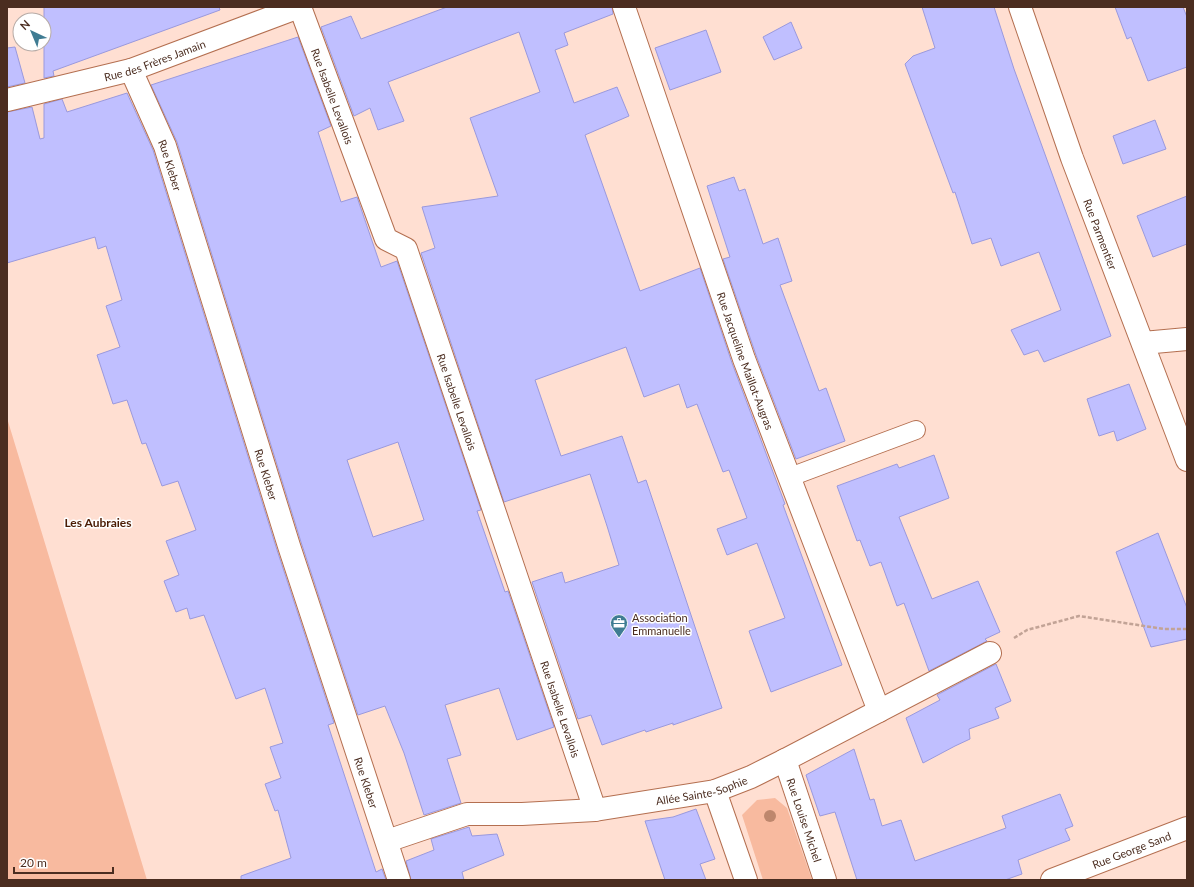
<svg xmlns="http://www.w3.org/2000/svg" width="1194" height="887" viewBox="0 0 1194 887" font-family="Lato,sans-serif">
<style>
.green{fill:#f8ba9f}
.building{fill:#c0bfff;stroke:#9a99dd;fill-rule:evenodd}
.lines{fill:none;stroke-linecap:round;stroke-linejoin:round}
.lane-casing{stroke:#b46f50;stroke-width:20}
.street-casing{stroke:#b46f50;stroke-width:24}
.path{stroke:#c2a396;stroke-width:2.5;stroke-dasharray:4 2;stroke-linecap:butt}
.lane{stroke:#fff;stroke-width:18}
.street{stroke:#fff;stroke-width:22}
.tree{fill:#be876d}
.labels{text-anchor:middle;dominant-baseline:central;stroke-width:3;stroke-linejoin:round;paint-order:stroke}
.street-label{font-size:11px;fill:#4b2d20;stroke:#fff}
.poi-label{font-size:11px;fill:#4b2d20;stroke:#fff;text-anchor:start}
.neighbourhood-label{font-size:12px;font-weight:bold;fill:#4b1c04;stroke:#fff}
</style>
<rect width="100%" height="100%" fill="#ffdfd2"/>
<!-- green -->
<path class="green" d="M7,418l140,462h-140z
M775,798l12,10 25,72h-49l-21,-65 15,-15z"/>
<!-- building -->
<path class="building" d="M44,7h175l1,3 -167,61 1,5 -10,2z
M447,7h165l1,7 -49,19 4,12 -13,5 19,53 43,-16 12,29 -44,19 55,156 60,-23 32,95 53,141 -2,1 59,160 -71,27 -22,-61 36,-13 -28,-75 -30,12 -10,-26 30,-11 -18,-48 -6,2 -26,-68 -10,4 -8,-24 -35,13 -18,-50 -91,33 26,76 61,-20 16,47 8,-3 76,228 -49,17v-2l-27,9 -1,-2 -43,15 -11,-30 -13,4 -46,-137 30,-10 3,11 54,-18 -12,-39 -17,-52 -86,28 -83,-249 14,-5 -13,-41 76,-11 -28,-78 70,-26 -21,-60 -131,50 16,39 -26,9 -8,-22 -16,8 -33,-89 30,-11 10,23z
M922,7h72l20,62 97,267 -67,26 -6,-12 -14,5 -13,-25 50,-20 -22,-58 -38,14 -10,-28 -19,6 -17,-52 -2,1 -48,-129 8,-8 22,-8z
M1115,7h68l4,10v50l-39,14 -17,-44 -4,2z
M791,22l11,26 -28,12 -11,-23z
M706,30l15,42 -51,18 -15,-42z
M298,37l33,89 -13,6 23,70 16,-5 24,70 16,-6 84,249 -4,1 28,81 3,-1 46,136 -37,13 -18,-52 -54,17 16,50 -14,4 14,44 -37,12 -20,-62 -19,-47 -27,9 -57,-173 -124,-400 -26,-57zM398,442l26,78 -51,17 -26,-77z
M15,47l10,36 -18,4v-39z
M127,93l26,57 124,400 57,173 -6,2 48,147 6,-3 4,11h-145v-4l50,-18 -13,-48 -3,1 -10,-27 16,-6 -11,-31 13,-4 -18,-55 -29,11 -32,-84 -14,4 -3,-11 -11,4 -12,-31 15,-6 -13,-34 30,-11 -18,-49 -16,5 -16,-43 -4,1 -15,-44 -14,4 -16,-49 23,-8 -14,-41 16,-6 -16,-54 -8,3 -3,-12 -88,26v-151l25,-5 8,32 4,-1v-34l18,-5 5,13z
M1155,120l11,29 -43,15 -10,-28z
M734,177l5,14 6,-2 18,55 15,-6 14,43 -12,4 39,106 7,-3 19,53 -49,18 -40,-104 -33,-96 7,-2 -23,-71z
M1187,196v48l-34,13 -16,-41z
M1129,384l17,45 -29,12 -3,-10 -15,5 -12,-37z
M934,455l15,43 -50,19 33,82 46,-18 22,51 -15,7 2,2 -58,30 -25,-68 -7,3 -16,-44 -11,4 -10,-26 -3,1 -20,-55 60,-22 2,4z
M1158,533l29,75v31l-36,8 -35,-95z
M996,664l15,37 -16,7 4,10 -30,11 1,10 -15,7 -32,17 -17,-45 34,-18 -3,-5z
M854,749l16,51 4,-1 8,27 19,-6 14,41 91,-33 -4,-12 58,-22 13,32 -8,3 5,11 -52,20 4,14 -17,6h-148l-22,-68 -15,4 -14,-41z
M696,809l19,50 -15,5 6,16h-41l-20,-59 28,-4z
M469,827l3,9 25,-2 7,21 -42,17 2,8h-53l-5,-19 28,-11 -3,-11z"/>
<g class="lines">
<!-- lane casing -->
<g class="lane-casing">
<path id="lane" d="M790,477l126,-47"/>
</g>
<!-- street casing -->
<g class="street-casing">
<g id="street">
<path id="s1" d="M300,7l86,232 20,10 189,561"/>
<path id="s2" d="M624,7l120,352 135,352"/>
<path id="s3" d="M1020,7l52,151 115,302"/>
<path id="s4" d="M131,70l34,76 124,400 110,334"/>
<path id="s5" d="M7,100l124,-30 168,-63"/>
<path d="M1143,343l44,-4"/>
<path id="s6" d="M785,760l40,120"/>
<path d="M715,791l31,89"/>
<path id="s7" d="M387,841l80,-27h55l73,-4 120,-19 36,-14 34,-17 205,-107"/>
<path id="s8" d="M1052,880l135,-52"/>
</g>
</g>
<!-- path -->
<path class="path" d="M1014,638l13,-8 52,-14 85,13h23"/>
<!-- lane -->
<use href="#lane" class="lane"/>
<!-- street -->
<use href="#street" class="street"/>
</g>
<!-- trees -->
<circle class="tree" cx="770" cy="816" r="6"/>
<!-- icons -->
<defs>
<g id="office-pin" transform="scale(0.9)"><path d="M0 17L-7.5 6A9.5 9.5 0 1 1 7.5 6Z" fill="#3f7c93" stroke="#fff"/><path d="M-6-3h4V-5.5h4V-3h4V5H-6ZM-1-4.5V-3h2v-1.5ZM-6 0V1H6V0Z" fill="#fff"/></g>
</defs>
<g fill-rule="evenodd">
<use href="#office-pin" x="619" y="623"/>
</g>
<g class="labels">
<!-- street labels -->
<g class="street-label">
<text stroke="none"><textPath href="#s5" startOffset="153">Rue des Frères Jamain</textPath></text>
<text stroke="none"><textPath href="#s1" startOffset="95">Rue Isabelle Levallois</textPath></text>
<text stroke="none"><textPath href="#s4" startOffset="103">Rue Kleber</textPath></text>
<text stroke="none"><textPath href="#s3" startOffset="241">Rue Parmentier</textPath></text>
<text stroke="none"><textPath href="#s2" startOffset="374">Rue Jacqueline Maillot-Augras</textPath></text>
<text stroke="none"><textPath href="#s1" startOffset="431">Rue Isabelle Levallois</textPath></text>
<text stroke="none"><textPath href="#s4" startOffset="427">Rue Kleber</textPath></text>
<text stroke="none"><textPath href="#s1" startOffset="755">Rue Isabelle Levallois</textPath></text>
<text stroke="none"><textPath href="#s4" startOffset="751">Rue Kleber</textPath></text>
<text stroke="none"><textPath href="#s7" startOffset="321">Allée Sainte-Sophie</textPath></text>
<text stroke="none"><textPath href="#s6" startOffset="63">Rue Louise Michel</textPath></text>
<text stroke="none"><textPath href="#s8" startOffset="85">Rue George Sand</textPath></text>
</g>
<!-- poi labels -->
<g class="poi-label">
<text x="632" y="617">Association<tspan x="632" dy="13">Emmanuelle</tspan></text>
</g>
<!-- neighbourhood labels -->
<g class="neighbourhood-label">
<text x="98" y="522">Les Aubraies</text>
</g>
</g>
<!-- border -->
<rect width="1194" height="887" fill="none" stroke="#4b2d20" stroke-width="16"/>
<!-- north arrow -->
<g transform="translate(32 32) rotate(316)"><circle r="19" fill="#ffffff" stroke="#b7aba6"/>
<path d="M0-3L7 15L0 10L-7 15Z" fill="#3f7c93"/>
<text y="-6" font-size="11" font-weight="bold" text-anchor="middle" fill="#4b2d20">N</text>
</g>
<!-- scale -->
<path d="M14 867v6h99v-6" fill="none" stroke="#4b2d20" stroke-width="2"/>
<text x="20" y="867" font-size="12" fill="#4b2d20" stroke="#ffffff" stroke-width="3" paint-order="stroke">20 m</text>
</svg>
